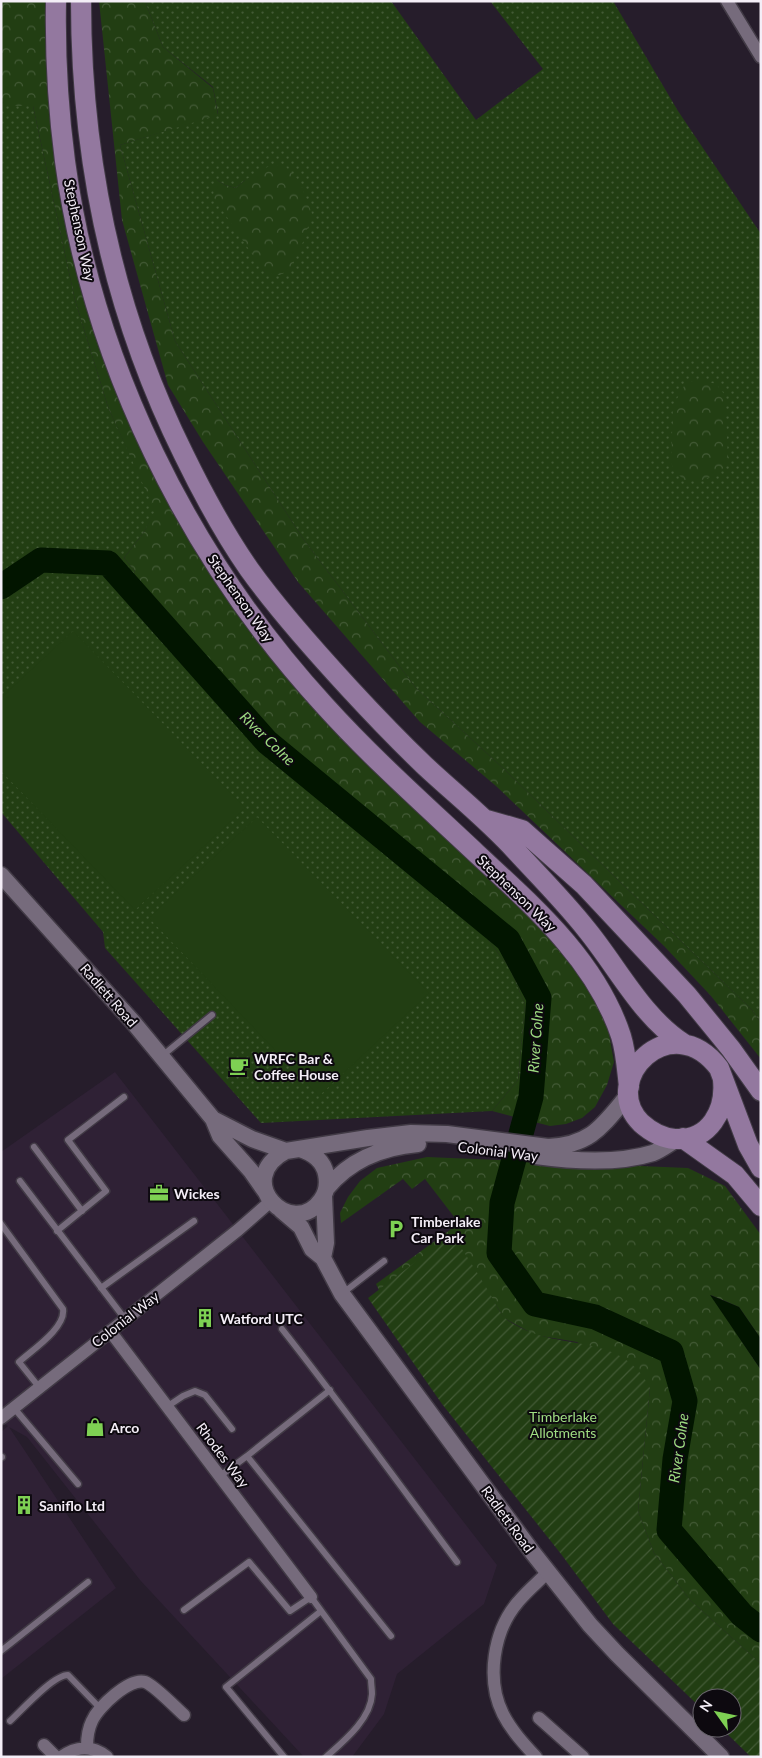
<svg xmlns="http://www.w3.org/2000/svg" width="762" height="1758" viewBox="0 0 762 1758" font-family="Lato,sans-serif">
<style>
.built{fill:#2f2135}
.grass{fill:url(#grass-dots);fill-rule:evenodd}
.forest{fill:url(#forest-crowns)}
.garden{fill:url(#garden-furrows)}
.pitch{fill:#223e13}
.water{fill:#021500}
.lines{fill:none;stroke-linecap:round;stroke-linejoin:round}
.river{stroke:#021500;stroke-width:25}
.service-casing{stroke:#413a45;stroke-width:9}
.minor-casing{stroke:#413a45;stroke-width:15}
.tertiary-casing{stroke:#413a45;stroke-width:19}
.primary-casing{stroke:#413a45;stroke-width:22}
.service{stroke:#766b7c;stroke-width:6}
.minor{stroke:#766b7c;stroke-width:12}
.tertiary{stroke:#766b7c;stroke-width:16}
.primary{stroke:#93789f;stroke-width:20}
.labels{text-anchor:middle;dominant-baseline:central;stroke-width:4;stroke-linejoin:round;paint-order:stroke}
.street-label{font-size:14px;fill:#f4eef7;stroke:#0d090f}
.poi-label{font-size:14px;font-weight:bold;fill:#f4eef7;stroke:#0d090f;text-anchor:start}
.park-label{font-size:14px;fill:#a0de83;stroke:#0d090f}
.water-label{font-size:15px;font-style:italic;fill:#9cda80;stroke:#0d090f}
</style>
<defs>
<pattern id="grass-dots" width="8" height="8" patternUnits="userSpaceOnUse" patternTransform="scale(1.25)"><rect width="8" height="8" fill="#223e13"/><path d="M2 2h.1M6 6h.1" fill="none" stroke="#435a36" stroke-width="1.8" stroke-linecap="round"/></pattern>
<pattern id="forest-crowns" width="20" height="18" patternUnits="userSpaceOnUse" patternTransform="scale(1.25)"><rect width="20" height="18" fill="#223e13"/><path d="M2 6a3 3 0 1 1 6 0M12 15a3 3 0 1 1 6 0" fill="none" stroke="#435a36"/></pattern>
<pattern id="garden-furrows" width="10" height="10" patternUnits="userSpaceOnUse" patternTransform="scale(1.25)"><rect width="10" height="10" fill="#223e13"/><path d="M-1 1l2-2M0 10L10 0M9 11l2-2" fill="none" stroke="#435a36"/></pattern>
</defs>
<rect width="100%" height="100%" fill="#261d2b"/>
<!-- built -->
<path class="built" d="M115,1072l382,493 -13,39 -87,70 -13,40 -32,43h-48l-164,-177 -113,-143 -18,-10 107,161 -115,91v-247l7,-6 -7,-4v-270z"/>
<!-- grass -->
<path class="grass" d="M150,1h241l85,119 67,-51 -53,-68h123l65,110 83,123v789l-9,-13 -247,-240 -89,-82 -112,-148 -129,-199 -55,-196 98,-31 -5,-27 -50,-40 -17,-43zM217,180l8,5 11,3 9,-8 20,93z
M1,106h32l42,194 33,107 48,104 -12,21 -20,26 11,13 -3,7 35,44 272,271 42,37 29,39 15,35 -7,76 -26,31 -231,12 -156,-175 -2,-16 -102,-120z"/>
<!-- forest -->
<path class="forest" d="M1,1h46l-1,30 8,122 30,125 99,248 40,68 60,77 245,237 65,84 15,36 6,34 -7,23 -12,22 -13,11 -16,6 -16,2 -58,-15 26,-31 7,-76 -15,-35 -29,-39 -42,-37 -167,-141 -71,-79 -34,-51 -35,-44 3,-7 -11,-13 20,-26 11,-21 -47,-104 -33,-107 -42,-194h-32z
M99,1h51l-4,3 17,43 50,41 5,27 -98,30 55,196 129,199 112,148 89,82 247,240 9,13v36l-50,-63 -47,-50 -168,-160 -76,-64 -122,-140 -95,-140 -35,-57 -46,-165z
M271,165l15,2 14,15 12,32 -9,28 -12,26 -11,7 -15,-2 -51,-75 -1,-13 4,-5 8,5 11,3 9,-8z
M696,379l20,5 9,11 3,66 -9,13 -17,6h-18l-9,-9 -4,-8 2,-57 11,-20z
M427,1157l261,11 37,18 36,49v104l-22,-32 -28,-12 50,75v294l-71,-64 -36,-47 -16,-42 12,-123 -73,-46 -42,-7 -31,-17 -52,-83 -73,55 -3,-6 78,-57 1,-9 -30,-39 -13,10 -9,-10 -62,44 -1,-10 8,-16 12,-16 17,-13z"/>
<!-- garden -->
<path class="garden" d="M452,1234c13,19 25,38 37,58 5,8 9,19 16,26 4,4 11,7 16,10 46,23 101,5 129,60l-12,123 16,42 36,47 71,64v93h-10l-30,-29h11v-30h-30v11l-89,-85 -52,-70 -119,-150 -74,-106z"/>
<!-- pitch -->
<path class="pitch" d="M73,631l172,177 -110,102 -134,-139v-73z
M257,817l172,176 -110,103 -170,-178z"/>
<!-- water -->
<path class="water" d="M710,1295l29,12 22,32v31z"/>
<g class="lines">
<!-- river -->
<path class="river" d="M1,587l40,-27 67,3 159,179 241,198 31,58 -8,99 -29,106 -3,50 36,51 60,13 76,35 14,49 -10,58 -6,71 73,85 19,15"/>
<!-- service casing -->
<g class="service-casing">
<path id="service" d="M162,1056l50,-41
M34,1147l48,64
M20,1181l105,138
M1,1224l62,85c3,19 -31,41 -44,53l20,25
M57,1231l49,-40 -38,-51 56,-43
M101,1288l93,-67
M343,1293l41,-32
M282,1329c60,76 117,155 175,233
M168,1406l15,-10 12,-5 10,4 27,34
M14,1408l64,76
M247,1456l83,-66
M1,1457h1
M220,1476l27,-20 144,180
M184,1610l65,-48 41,49 21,-14 60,82c0,5 1,10 1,15 -1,25 -28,47 -46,63
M1,1651l87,-69
M10,1721c12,-11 43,-46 58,-46l32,33
M284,1757l-58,-70 95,-76"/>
</g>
<!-- minor casing -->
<g class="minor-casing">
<path id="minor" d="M727,1l34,56
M110,1331l201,266
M1,1418l237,-188 33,-29
M539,1718l44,39
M44,1745l12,12
M87,1747c0,-9 1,-18 5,-26 6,-14 38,-44 53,-39 9,3 30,25 39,33
M61,1757c15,-11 31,-12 46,0
M536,1757c-12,-13 -25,-27 -33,-43 -17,-34 -10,-83 15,-112 9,-11 20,-20 30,-30"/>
</g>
<!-- tertiary casing -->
<g class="tertiary-casing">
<path id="tertiary" d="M1,875l132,147 80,97 7,17 31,35 14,20
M213,1119l39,20 34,12
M300,1149c13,4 23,11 26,25 2,10 1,18 -5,26 -29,41 -90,-20 -35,-49l82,-13 43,-5 36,1 101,13c44,-2 55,-22 81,-53
M536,1156c36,5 82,8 117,-3 8,-3 17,-10 24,-14
M327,1188c23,-28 56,-41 91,-44
M281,1210l20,17 11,22 11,9 19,36 191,259 57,72 27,29 104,103
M323,1258l3,-15 -2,-47"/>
</g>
<!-- primary casing -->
<g class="primary-casing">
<path id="primary" d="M56,1c-1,54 2,107 9,160 27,201 123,396 260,545 47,52 100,99 151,147 57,53 120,107 145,183 5,16 6,34 8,51
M81,1c0,160 32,311 103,454 19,39 40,78 65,114 30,42 66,82 101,120 24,26 49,52 74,76 31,29 64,55 92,86 24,26 49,51 71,79 31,38 55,87 97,114
M487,820l35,10 62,55 103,110 44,54 30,42
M723,1080c3,30 -13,61 -48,59 -13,-1 -24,-7 -34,-16 -43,-43 30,-118 78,-55l29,77 13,23
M683,1138l52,37 26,31"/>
</g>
<!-- service -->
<use href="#service" class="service"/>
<!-- minor -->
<use href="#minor" class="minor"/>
<!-- tertiary -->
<use href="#tertiary" class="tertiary"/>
<!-- primary -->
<use href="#primary" class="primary"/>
</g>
<!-- icons -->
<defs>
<g id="cafe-bare" transform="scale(1.5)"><path d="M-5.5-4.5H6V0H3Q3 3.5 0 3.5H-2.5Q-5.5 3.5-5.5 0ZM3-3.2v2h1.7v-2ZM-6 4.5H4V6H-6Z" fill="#7ed053" stroke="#0d090f" stroke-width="2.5" paint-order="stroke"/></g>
<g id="office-bare" transform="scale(1.5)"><path d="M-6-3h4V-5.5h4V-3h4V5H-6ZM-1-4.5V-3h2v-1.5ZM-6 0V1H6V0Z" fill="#7ed053" stroke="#0d090f" stroke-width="2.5" paint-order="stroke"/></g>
<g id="parking-bare" transform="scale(1.5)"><path d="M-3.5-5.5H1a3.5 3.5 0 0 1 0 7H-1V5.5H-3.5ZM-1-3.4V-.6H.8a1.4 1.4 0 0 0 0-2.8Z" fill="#7ed053" stroke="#0d090f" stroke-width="2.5" paint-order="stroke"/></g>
<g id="building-bare" transform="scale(1.5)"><path d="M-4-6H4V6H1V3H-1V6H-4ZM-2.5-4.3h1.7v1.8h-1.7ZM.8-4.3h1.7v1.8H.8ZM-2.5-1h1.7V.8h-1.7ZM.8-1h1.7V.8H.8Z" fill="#7ed053" stroke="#0d090f" stroke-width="2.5" paint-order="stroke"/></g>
<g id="shop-bare" transform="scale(1.5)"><path d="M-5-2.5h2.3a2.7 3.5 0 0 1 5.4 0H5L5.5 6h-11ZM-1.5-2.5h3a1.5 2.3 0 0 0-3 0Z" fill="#7ed053" stroke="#0d090f" stroke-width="2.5" paint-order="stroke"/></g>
</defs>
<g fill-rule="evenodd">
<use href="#cafe-bare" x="239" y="1066"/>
<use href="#office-bare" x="159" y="1193"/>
<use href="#parking-bare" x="396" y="1229"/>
<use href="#building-bare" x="205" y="1318"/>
<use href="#shop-bare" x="95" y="1427"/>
<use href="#building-bare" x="24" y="1505"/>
</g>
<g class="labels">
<!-- street labels -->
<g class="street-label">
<text transform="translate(80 230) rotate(78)">Stephenson Way</text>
<text transform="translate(241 598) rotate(55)">Stephenson Way</text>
<text transform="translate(517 893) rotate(44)">Stephenson Way</text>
<text transform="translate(109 995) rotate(49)">Radlett Road</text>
<text transform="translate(498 1151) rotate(7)">Colonial Way</text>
<text transform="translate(125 1319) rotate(-38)">Colonial Way</text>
<text transform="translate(223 1455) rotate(53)">Rhodes Way</text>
<text transform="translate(508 1519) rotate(54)">Radlett Road</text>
</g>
<!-- poi labels -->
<g class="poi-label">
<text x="254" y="1058">WRFC Bar &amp;<tspan x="254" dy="16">Coffee House</tspan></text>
<text x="174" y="1193">Wickes</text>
<text x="411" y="1221">Timberlake<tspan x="411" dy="16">Car Park</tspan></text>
<text x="220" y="1318">Watford UTC</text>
<text x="110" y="1427">Arco</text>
<text x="39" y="1505">Saniflo Ltd</text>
</g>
<!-- park labels -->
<g class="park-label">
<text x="563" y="1416">Timberlake<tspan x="563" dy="16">Allotments</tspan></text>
</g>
<!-- water labels -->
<g class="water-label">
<text transform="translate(268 738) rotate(44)">River Colne</text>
<text transform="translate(535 1038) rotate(-86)">River Colne</text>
<text transform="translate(678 1448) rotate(-82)">River Colne</text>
</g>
</g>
<!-- border -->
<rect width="762" height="1758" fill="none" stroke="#f4eef7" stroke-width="5"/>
<!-- north arrow -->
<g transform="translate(717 1713) rotate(303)"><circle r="24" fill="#0d090f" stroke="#69656c"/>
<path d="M0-4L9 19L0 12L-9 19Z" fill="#7ed053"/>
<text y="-8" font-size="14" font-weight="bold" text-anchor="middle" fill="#f4eef7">N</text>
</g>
</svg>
